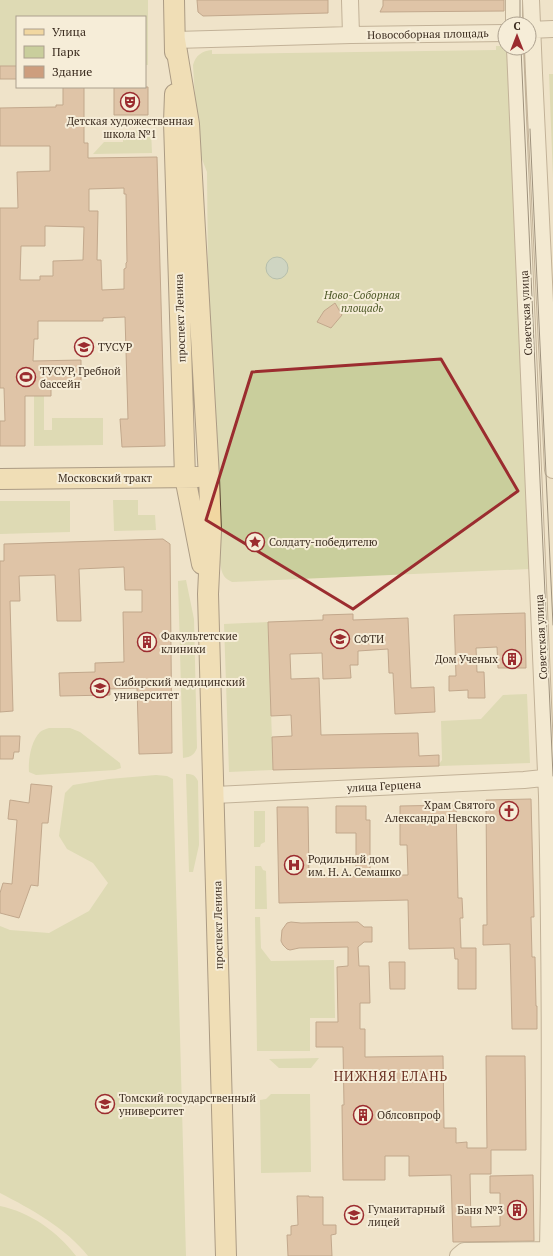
<svg xmlns="http://www.w3.org/2000/svg" width="553" height="1256" viewBox="0 0 553 1256" font-family="'PT Serif',serif">
<style>
.green{fill:#c9ce9c}
.water{fill:#a9c3bb;stroke:#709289}
.building{fill:#cd9e7e;stroke:#8b5e43;fill-rule:evenodd}
.lines{fill:none;stroke-linecap:round;stroke-linejoin:round}
.minor-casing{stroke:#8c755d;stroke-width:18}
.major-casing{stroke:#5a4331;stroke-width:22}
.minor{stroke:#f9f0dc;stroke-width:16}
.major{stroke:#f1d7a1;stroke-width:20}
.tram{stroke:#3c2d20;stroke-width:1}
.marked{fill:none;stroke:#9b2c2f;stroke-width:3;stroke-linejoin:round}
.labels{text-anchor:middle;dominant-baseline:central;stroke-width:4;stroke-linejoin:round;paint-order:stroke}
.street-label{font-size:11px;fill:#3c2d20;stroke:#f6edd8}
.poi-label{font-size:11px;fill:#3c2d20;stroke:#f6edd8;text-anchor:start}
.park-label{font-size:11px;font-style:italic;fill:#4d5827;stroke:#f6edd8}
.quarter-label{font-size:13px;letter-spacing:1px;fill:#692e20;stroke:#f6edd8}
</style>
<rect width="100%" height="100%" fill="#efe3c9"/>
<!-- green -->
<path class="green" d="M0,0h148v65h-3v-48h-128v49h-17z
M496,46h9v2h4l3,31 -4,2 22,488 -298,13c-3,-2 -6,-3 -8,-6 -6,-10 -5,-33 -5,-45l-14,-244 3,-15 -1,-100 -9,-23 -5,-84c3,-10 9,-14 19,-15v4l284,-4z
M549,74h4v104z
M151,130l1,23 -59,1 11,-12h19v-11z
M34,396h10v34h8v-12h51v27l-69,1z
M113,500h25v15h17l1,15 -42,1z
M0,501h70v31l-70,2z
M186,580l8,39 3,129c-3,7 -6,9 -14,10l-5,-177z
M268,622l5,148 -44,2 -5,-148z
M527,694l3,69 -91,3v-2l3,-4 -1,-39 40,-2 22,-24z
M49,728h21l10,4 40,31 1,5 -6,2 -79,5 -7,-3c-1,-12 2,-31 11,-40 2,-2 6,-3 9,-4z
M186,774c7,0 9,1 12,7l1,64 -6,27h-4z
M156,775l11,1 6,3 13,477h-98c-22,-28 -57,-47 -88,-63v-267l10,4 39,3 40,-22 19,-28 -15,-20 -26,-14 -8,-13 6,-43 8,-8 36,-6z
M254,811h11v31l-4,2 -1,3h-6z
M255,866h6l2,4 3,1 1,38h-12z
M255,917h5l1,31 10,13 63,-1 1,58h-25v33h-53z
M319,1058l-8,10h-32l-10,-9z
M271,1094h39l1,78 -50,1 -1,-73 6,-1z
M0,1206c30,6 58,26 76,50h-76z"/>
<!-- water -->
<path class="water" d="M266 268a11 11 0 1 1 22 0a11 11 0 1 1-22 0Z"/>
<!-- building -->
<path class="building" d="M197,0h131v13l-125,3 -5,-4z
M383,0h121v11l-124,1 3,-6z
M0,66h17v13h-17z
M63,87h21v56h4v15l69,-1 8,289 -43,1 -2,-28h8l-3,-102 -22,1v3h-65v18h-4l-1,22 48,-1v24l-30,1v11h-26v50h-25v-25h5l-1,-33h-4v-180h18l-1,-36 33,-1v-25h-50v-38l56,-1v-2h7zM124,188v6h2l1,68 -1,1v5l-2,1v20l-22,1 -1,-30h-4l1,-49h-9v-22zM45,226l39,1 -1,33 -30,1v15h-13v4h-20l1,-34h24z
M114,87h34v28h-34z
M335,303l7,12 -11,13 -14,-6 7,-11z
M163,539l7,5 2,209 -33,1 -2,-66 -27,1v6l-50,1 -1,-23 36,-1v-9l29,-1 -1,-50h19v-22h-17l-1,-23 -45,2 2,52h-24l-2,-46 -36,1 1,25h-10l3,110 -13,1v-151h4v-17z
M525,613l1,55h-28l-1,-21 -21,1 1,24h7l1,26h-17v-8l-19,1v-15h7l-2,-61z
M353,614v6l55,-2 3,70 23,-1 1,25 -40,2 -2,-41h-4l-1,-24 -30,2v14h-8l1,13 -28,1 -1,-26 -32,1 1,25 28,-1 2,57 97,-2 1,23 20,-1v11l-166,4 -1,-33 20,-1 -1,-21 -20,1 -3,-94 55,-2v-5z
M0,736h20l-1,16h-5l-1,7h-13z
M31,784l21,2 -4,37h-6l-4,63 -7,-1 -12,33 -19,-5v-20l3,-10 9,1 5,-64 -9,-1 2,-19 19,3z
M531,799l3,118h-3l1,40h3l1,49h1v23h-25l-2,-85 -27,1v-20h4l-1,-125z
M456,805l2,93h4l1,20h-3l1,30h15v41h-18v-30h-3l-1,-11 -45,1 -1,-49 -129,3 -2,-96h31l1,69h47v-43h-20v-27h30v14h4v55h38l-1,-30h-7v-39z
M291,922l10,1 57,-1 6,5h8v15h-8l-6,5 1,19h10l1,37h-10v26h5v28l78,-1 1,72h12v15l11,-1v6h20l-1,-92h39l1,94h-35v24h-21l1,53 29,-1v-33h-10v-17l43,-1 1,66 -81,1 -2,-67 -42,1v-20h-24v24h-42l-1,-75h2l-1,-58h-27v-25h22l-1,-55 11,-1v-19l-49,1 -9,2 -3,-1 -4,-4 -2,-4 1,-11 5,-7z
M389,962h16v27h-15z
M297,1196h12v1h14v28h13v9l-5,1 1,21h-44l-1,-21h4v-9l7,-1z"/>
<g class="lines">
<!-- minor casing -->
<g class="minor-casing">
<path id="minor" d="M350,0l1,35
M514,0v24
M531,0l3,73 19,397
M529,30l24,-1
M175,40l176,-5 154,-2
M515,48l32,748c3,151 4,303 1,454
M215,795l309,-15 29,-3
M458,1256l6,-5h4l85,-1"/>
</g>
<!-- major casing -->
<g class="major-casing">
<path id="major" d="M174,0l1,52
M175,40l14,84 20,353 2,54 -3,63 18,662
M175,94l-1,28 11,355 17,87
M0,479l198,-2"/>
</g>
<!-- minor -->
<use href="#minor" class="minor"/>
<!-- major -->
<use href="#major" class="major"/>
<!-- tram -->
<path class="tram" d="M520,0v24
M521,48l32,728
M530,129l23,496"/>
</g>
<!-- marked area -->
<path d="M0 0H553V1256H0ZM441,359l77,132 -165,118 -147,-89 46,-148z" fill="#efe3c9" fill-opacity=".55" fill-rule="evenodd"/>
<path class="marked" d="M441,359l77,132 -165,118 -147,-89 46,-148z"/>
<!-- icons -->
<defs>
<g id="theatre-ring" transform="scale(1)"><circle r="9.5" fill="#f6edd8" stroke="#9b2c2f" stroke-width="1.5"/><path d="M-5-5.5Q0-4 5-5.5V0Q5 5 0 6Q-5 5-5 0ZM-3.3-2.5H-1v1.5H-3.3ZM1-2.5H3.3v1.5H1ZM-2.8 1Q0 5.5 2.8 1Z" fill="#9b2c2f"/></g>
<g id="university-ring" transform="scale(1)"><circle r="9.5" fill="#f6edd8" stroke="#9b2c2f" stroke-width="1.5"/><path d="M0-5L7-2L0 1L-7-2ZM-4 1L0 2.5L4 1V4Q0 6-4 4Z" fill="#9b2c2f"/></g>
<g id="stadium-ring" transform="scale(1)"><circle r="9.5" fill="#f6edd8" stroke="#9b2c2f" stroke-width="1.5"/><path d="M0-5a6.5 5 0 1 0 0 10a6.5 5 0 1 0 0-10ZM-3.5-1.8h7v3.6h-7Z" fill="#9b2c2f"/></g>
<g id="sight-ring" transform="scale(1)"><circle r="9.5" fill="#f6edd8" stroke="#9b2c2f" stroke-width="1.5"/><path d="M0-6L1.8-2.2L6-1.7L2.9 1.2L3.7 5.4L0 3.3L-3.7 5.4L-2.9 1.2L-6-1.7L-1.8-2.2Z" fill="#9b2c2f"/></g>
<g id="building-ring" transform="scale(1)"><circle r="9.5" fill="#f6edd8" stroke="#9b2c2f" stroke-width="1.5"/><path d="M-4-6H4V6H1V3H-1V6H-4ZM-2.5-4.3h1.7v1.8h-1.7ZM.8-4.3h1.7v1.8H.8ZM-2.5-1h1.7V.8h-1.7ZM.8-1h1.7V.8H.8Z" fill="#9b2c2f"/></g>
<g id="church-ring" transform="scale(1)"><circle r="9.5" fill="#f6edd8" stroke="#9b2c2f" stroke-width="1.5"/><path d="M-1.2-6h2.4v3.5h3.3v2.4h-3.3V6h-2.4V-.1h-3.3v-2.4h3.3Z" fill="#9b2c2f"/></g>
<g id="hospital-ring" transform="scale(1)"><circle r="9.5" fill="#f6edd8" stroke="#9b2c2f" stroke-width="1.5"/><path d="M-5-5h3v3.5h4V-5h3V5h-3V1.5h-4V5h-3Z" fill="#9b2c2f"/></g>
<g id="school-ring" transform="scale(1)"><circle r="9.5" fill="#f6edd8" stroke="#9b2c2f" stroke-width="1.5"/><path d="M0-5L7-2L0 1L-7-2ZM-4 1L0 2.5L4 1V4Q0 6-4 4Z" fill="#9b2c2f"/></g>
</defs>
<g fill-rule="evenodd">
<use href="#theatre-ring" x="130" y="102"/>
<use href="#university-ring" x="84" y="347"/>
<use href="#stadium-ring" x="26" y="377"/>
<use href="#sight-ring" x="255" y="542"/>
<use href="#university-ring" x="340" y="639"/>
<use href="#building-ring" x="147" y="642"/>
<use href="#building-ring" x="512" y="659"/>
<use href="#university-ring" x="100" y="688"/>
<use href="#church-ring" x="509" y="811"/>
<use href="#hospital-ring" x="294" y="865"/>
<use href="#university-ring" x="105" y="1104"/>
<use href="#building-ring" x="363" y="1115"/>
<use href="#building-ring" x="517" y="1210"/>
<use href="#school-ring" x="354" y="1215"/>
</g>
<g class="labels">
<!-- street labels -->
<g class="street-label">
<text transform="translate(428 34) rotate(-1)">Новособорная площадь</text>
<text transform="translate(526 313) rotate(-93)">Советская улица</text>
<text transform="translate(180 318) rotate(-92)">проспект Ленина</text>
<text x="105" y="478">Московский тракт</text>
<text transform="translate(541 637) rotate(-93)">Советская улица</text>
<text transform="translate(384 786) rotate(-3)">улица Герцена</text>
<text transform="translate(218 925) rotate(-91)">проспект Ленина</text>
</g>
<!-- poi labels -->
<g class="poi-label">
<text x="130" y="121" text-anchor="middle">Детская художественная<tspan x="130" dy="13">школа №1</tspan></text>
<text x="98" y="347">ТУСУР</text>
<text x="40" y="371">ТУСУР, Гребной<tspan x="40" dy="13">бассейн</tspan></text>
<text x="269" y="542">Солдату-победителю</text>
<text x="161" y="636">Факультетские<tspan x="161" dy="13">клиники</tspan></text>
<text x="354" y="639">СФТИ</text>
<text x="498" y="659" text-anchor="end">Дом Ученых</text>
<text x="114" y="682">Сибирский медицинский<tspan x="114" dy="13">университет</tspan></text>
<text x="495" y="805" text-anchor="end">Храм Святого<tspan x="495" dy="13">Александра Невского</tspan></text>
<text x="308" y="859">Родильный дом<tspan x="308" dy="13">им. Н. А. Семашко</tspan></text>
<text x="119" y="1098">Томский государственный<tspan x="119" dy="13">университет</tspan></text>
<text x="377" y="1115">Облсовпроф</text>
<text x="368" y="1209">Гуманитарный<tspan x="368" dy="13">лицей</tspan></text>
<text x="503" y="1210" text-anchor="end">Баня №3</text>
</g>
<!-- park labels -->
<g class="park-label">
<text x="362" y="295">Ново-Соборная<tspan x="362" dy="13">площадь</tspan></text>
</g>
<!-- quarter labels -->
<g class="quarter-label">
<text x="391" y="1076">НИЖНЯЯ ЕЛАНЬ</text>
</g>
</g>
<!-- legend -->
<rect x="16" y="16" width="130" height="72" fill="#f6edd8" stroke="#aca08e"/>
<rect x="24" y="29" width="20" height="6" fill="#f1d7a1" stroke="#aca08e"/>
<text x="52" y="36" font-size="12" fill="#3c2d20">Улица</text>
<rect x="24" y="46" width="20" height="12" fill="#c9ce9c" stroke="#aca08e"/>
<text x="52" y="56" font-size="12" fill="#3c2d20">Парк</text>
<rect x="24" y="66" width="20" height="12" fill="#cd9e7e" stroke="#aca08e"/>
<text x="52" y="76" font-size="12" fill="#3c2d20">Здание</text>
<!-- north arrow -->
<g transform="translate(517 36)"><circle r="19" fill="#f6edd8" stroke="#aca08e"/>
<path d="M0-3L7 15L0 10L-7 15Z" fill="#9b2c2f"/>
<text y="-6" font-size="11" font-weight="bold" text-anchor="middle" fill="#3c2d20">С</text>
</g>
</svg>
